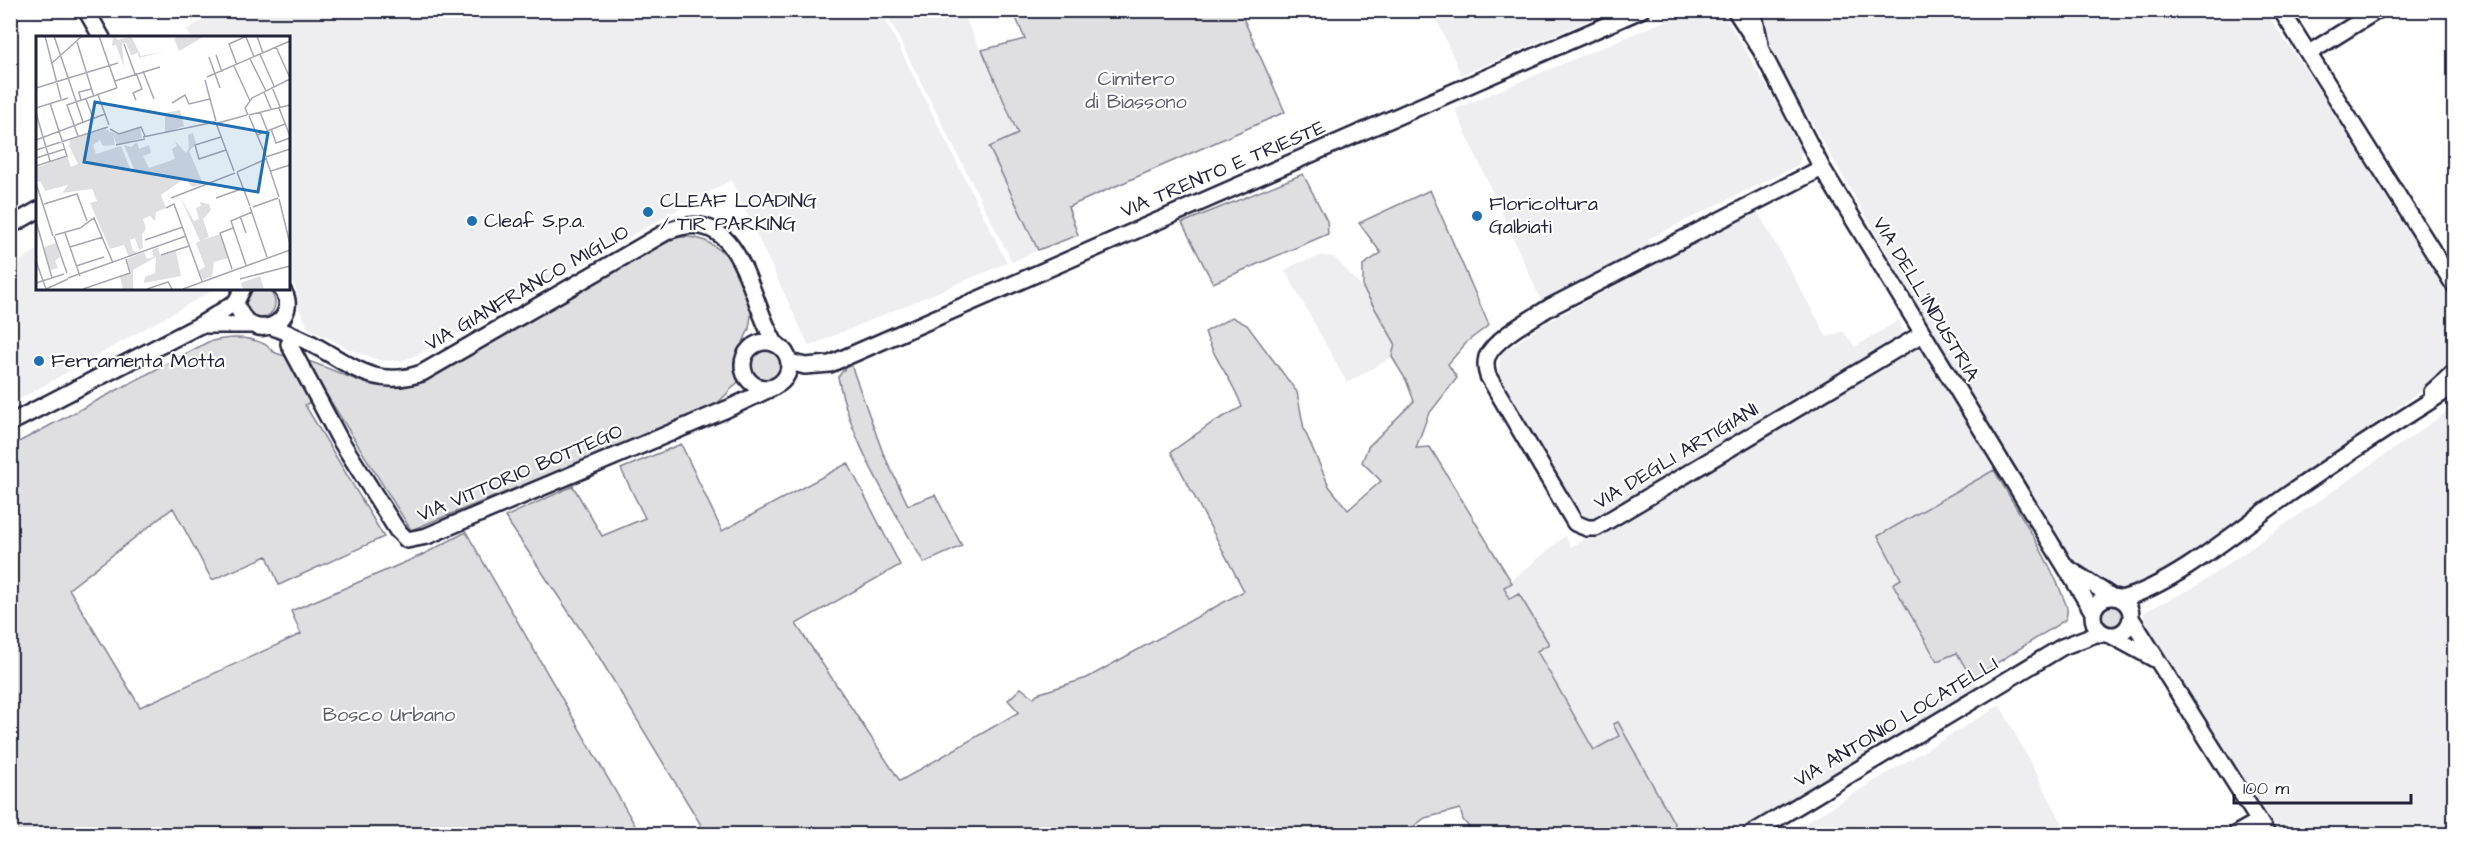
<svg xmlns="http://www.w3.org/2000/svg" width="2465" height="845" viewBox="0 0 2465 845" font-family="'Architects Daughter',sans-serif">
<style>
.built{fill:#eeeef1}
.green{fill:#dfdfe2;stroke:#80808e;stroke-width:1.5}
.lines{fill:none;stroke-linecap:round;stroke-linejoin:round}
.minor-casing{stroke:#22223b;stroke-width:20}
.minor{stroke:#fff;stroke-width:15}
.poi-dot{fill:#1f6fb2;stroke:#fff;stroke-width:2}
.labels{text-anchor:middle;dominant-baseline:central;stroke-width:4.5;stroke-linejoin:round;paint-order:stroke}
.park-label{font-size:20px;fill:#5b5b6d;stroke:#fff}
.street-label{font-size:20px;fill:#22223b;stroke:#fff}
.poi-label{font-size:20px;fill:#22223b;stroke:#fff;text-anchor:start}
.inset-road{fill:none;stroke:#a7a7b1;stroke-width:1.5}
.view{fill:#1f6fb2;fill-opacity:0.15;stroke:#1f6fb2;stroke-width:3}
.inset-edge{fill:none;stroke:#22223b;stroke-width:3}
</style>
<rect width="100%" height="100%" fill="#fff"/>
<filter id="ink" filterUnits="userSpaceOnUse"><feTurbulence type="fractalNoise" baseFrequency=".0167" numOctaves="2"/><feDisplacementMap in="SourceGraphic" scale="12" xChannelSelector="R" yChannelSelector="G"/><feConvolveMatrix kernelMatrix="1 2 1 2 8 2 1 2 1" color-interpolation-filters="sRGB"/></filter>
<g filter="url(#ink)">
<!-- built -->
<path class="built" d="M1766,10l499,1 48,70 141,224v63l-317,223 -14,3 -13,-6 -45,-30 -288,-495 -11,-29z
M218,11h663l126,252 -198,83 -78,-166 -312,174 -18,7 -23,-1 -27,-10 -43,-22 -9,-20 -3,-20 -8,-11v-239l-97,-1 -5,-7z
M885,11h77l57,123 -30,13 49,103 -26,12z
M1433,11h178l-150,64z
M1688,11h34l81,137 -5,17 -150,74 3,6 -110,55 -86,-191z
M1757,210l70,127 16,-6 12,16 44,-27 3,8 -3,9 -306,185 -4,1 -7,-5 -84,-145 3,-19 41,-29z
M37,250l1,38h179l-206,116v-137z
M1321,256l13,1 29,31 32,55 -3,14 -45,26 -62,-113 11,-6z
M1911,349h9l4,3 70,118 -116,66 24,44 -8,4 44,77 19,-8 21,36 -239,145h-59l-62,-112 2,14 -26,14 -58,-99 13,-8 -29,-49 -11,5 -5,-12 61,-51 6,11z
M2454,407v427h-182l-128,-213v-9l51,-25z
M2000,705l68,129h-281z"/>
<!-- green -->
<path class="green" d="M1013,11h227l45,101 -217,95 10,28 -40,15 -49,-103 29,-13 -36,-84 43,-11z
M1303,174l24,47 1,13 -115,49 -31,-60z
M1430,190l59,135 -21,16 -20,23 9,14 -29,37 -12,33 14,-1 82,136 -8,4 5,12 10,-5 30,50 -12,7 57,99 25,-14 -6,-12 5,-2 62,112h-205l-12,-14 -3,-11 -35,9 -22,16h-715l13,-9 -102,-168 -94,-140 68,-31 29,50 43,-18 -24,-49 60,-25 41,87 126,-68 52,102 -104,59 104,157 119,-69 -11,-12 13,-12 13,10 3,-4 50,-16 157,-87 -73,-139 41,-29 30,-16c-9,-28 -28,-46 -37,-75l27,-15 15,8 50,67 7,37 25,57 19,24 33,-29 -19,-19 6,-15 46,-46 -8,-21 -14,-23 3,-14 -32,-55v-23l18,-12 -22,-30z
M681,237c22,-1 31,7 47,19l24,52 -3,21 -15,33 4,20 -27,28 -300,120 -86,-138 -20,13 79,132 -105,48 -12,-29 -55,24 -39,-72 -104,81 71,118 161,-73 -10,-23 131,-56 44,-23 174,302h-629v-388l197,-104c19,-5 40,-7 58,3 4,3 6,7 10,8 10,4 22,5 32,8 51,17 61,34 118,19l243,-140z
M245 303a15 15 0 1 1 30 0a15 15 0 1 1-30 0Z
M750 365a16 16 0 1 1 32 0a16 16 0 1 1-32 0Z
M850,362l33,91 25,52 27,-10 27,51 -38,17c-33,-58 -73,-120 -86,-186z
M1994,470c23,40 56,90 71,132 3,6 3,12 0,18l-93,59 -15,-26 -20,8 -44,-77 8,-5 -23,-43z
M2101 615a12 12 0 1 1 24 0a12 12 0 1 1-24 0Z"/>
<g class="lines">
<!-- minor casing -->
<g class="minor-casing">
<path id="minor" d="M86,10l16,28
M1735,10l26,40 61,118 271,444
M1753,10l7,34
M2281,10l173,275
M2309,53l69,-43
M1822,168l-272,139c-17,11 -55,31 -63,50 -2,7 -1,13 1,19l87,147 12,5h9l326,-194
M10,226l28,-16
M243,288l-7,14c13,49 70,17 45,-14
M200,325h52
M271,326c14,6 29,11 43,19 38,21 62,44 108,28l246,-142c75,-30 80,69 107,112
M743 365a23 23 0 1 1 46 0a23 23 0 1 1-46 0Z
M289,344l50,94 58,92 10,10 20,-4 300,-127 47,-22
M790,362l15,4 25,-2 811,-354
M2432,392l22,-20
M10,423l190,-98 36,-23
M2066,567l46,30
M2093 616a19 19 0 1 1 38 0a19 19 0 1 1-38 0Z
M2121,599c50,-13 115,-67 158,-98 57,-40 116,-78 175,-115
M2131,618l136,216
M2112,636l46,25
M1751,834l311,-187 34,-13h8
M2236,834l23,-13"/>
</g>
<!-- minor -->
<use href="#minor" class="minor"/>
</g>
</g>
<!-- markers -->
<g class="poi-dot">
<circle cx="648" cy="212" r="6"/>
<circle cx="1477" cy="216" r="6"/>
<circle cx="472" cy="221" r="6"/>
<circle cx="39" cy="361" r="6"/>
</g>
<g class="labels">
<!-- park labels -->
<g class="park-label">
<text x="1136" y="79">Cimitero<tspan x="1136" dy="23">di Biassono</tspan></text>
<text x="389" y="715">Bosco Urbano</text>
</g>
<!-- street labels -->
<g class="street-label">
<text transform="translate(1223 169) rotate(-23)">VIA TRENTO E TRIESTE</text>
<text transform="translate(527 288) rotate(-30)">VIA GIANFRANCO MIGLIO</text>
<text transform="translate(1926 299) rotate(59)">VIA DELL'INDUSTRIA</text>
<text transform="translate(1676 456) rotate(-31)">VIA DEGLI ARTIGIANI</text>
<text transform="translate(520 473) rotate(-23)">VIA VITTORIO BOTTEGO</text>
<text transform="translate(1896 722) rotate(-31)">VIA ANTONIO LOCATELLI</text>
</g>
<!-- poi labels -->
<g class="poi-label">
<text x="660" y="201">CLEAF LOADING<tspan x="660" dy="23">/ TIR PARKING</tspan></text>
<text x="1489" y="204">Floricoltura<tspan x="1489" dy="23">Galbiati</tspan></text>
<text x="484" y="221">Cleaf S.p.a.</text>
<text x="51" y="361">Ferramenta Motta</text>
</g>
</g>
<!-- overview -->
<g transform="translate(36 36)">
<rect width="254" height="254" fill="#fff"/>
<path d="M77,0l5,4 13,-4 10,20 24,-5 -26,7 -1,-5 -7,2 -5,-12 -4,1 2,23 -8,-22 -4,1zM148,0h21l-26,15 -5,-13zM144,74l4,16 -19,7v-20zM104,91l2,11 -25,7 -4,-11 2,11 -12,1 -3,-6 -7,5 3,9 25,-8 10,25 3,-2 -10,-24 7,2 6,-5 2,7 10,-4 2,8 -8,3 6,12 26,-9 -3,-10 5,-3 -2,-5 11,12 3,-5 -1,-13 5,-2 3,11 -7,7 14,33 -11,3 -7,-9 -24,17 5,13 -10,4 -1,9 -5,-5 -7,3 3,10 -4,5 1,14 -4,2 -4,-12 -5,2 3,11 6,2 -10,4 -5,-12 -14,4 -20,-46 7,-2 -5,-12 -30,4 6,-8 -23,6 -4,-9 -5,-1v-13l31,-12 4,11 7,-3 -9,-18 1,-6 35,-11 11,5zM144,161l14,24 5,-2 -3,-11 5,-2 -1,-4 9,2 2,6 -8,9 6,18 -6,3 17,-6 8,24 -14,4 -2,14 -9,4 -4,-10 6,-3 -9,-24 4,-2zM20,207l4,14 -5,4 3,7 -8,2 -6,-23zM122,211l2,8 16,-4 5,25 -37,7 1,-6 10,-4 1,-16 -23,13v19h-10l-3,-12 11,-4 -4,-14 17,-7 3,7 7,-2 -2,-7zM224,240l4,13h-21l-2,-6z" fill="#dfdfe2"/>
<path class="inset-road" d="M9,0l16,63M18,0l29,86M63,0l18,52M221,0l6,17M210,1l8,20M41,6l17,55M88,8l11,30M240,11l14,31M224,18l14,32M180,19l6,17M173,21l11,31M214,23l16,32M15,28l31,-28M201,29l-8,-21 18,-8M198,30l16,35M107,35l11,28M171,41l83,-36M169,44l5,19M79,45l45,-14M236,51l8,20M0,52l82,-25M228,56l7,17M62,59l11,30M50,63l7,19M100,64l-3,-7 9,-4 -6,-16M45,65l-2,-9 12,-3M136,67l13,-8 4,9 21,-5 6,22M0,72l32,-10M243,72l11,28M224,76l7,18M0,77l14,48M212,79l-3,-7 7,-10 38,-19M213,79l41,-10M213,80l17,40M180,87l18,48M182,87l29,-8M74,93l9,5 22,-7 4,9M235,93l5,14 14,-5M221,99l28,-11M42,100l-11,-31 50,-17M107,101l72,-15M185,101l-26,8 4,14 27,-9M0,104l69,-26M80,109l29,-6M0,114l72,-23M230,121l24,-8M0,122l29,-9M230,122l13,39M0,130l31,-10 -17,-53M235,135l19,-6M201,136l13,34M201,136l29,-13M0,147l17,53M135,162l64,-25M180,162l28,-10M243,163l11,45M8,168l33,-10 10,27M214,171l17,50M217,171l25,-9M130,172l8,-4 28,77M204,180l6,17M0,185l16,57M29,197l15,43M19,199l25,-7 14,-10 19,45M18,200l13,37M109,204l38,-13M34,211l33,-10M125,219l28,-9M0,225l10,28M210,229l-15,-44 21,-9M40,230l28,-9M196,233l-12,-36 13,-5M32,242l118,-42M204,243l50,-13M0,247l28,-9M10,253l22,-10M47,253l47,-16 -4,-14M111,253l21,-7 4,7M147,253l107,-39"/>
<path class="view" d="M59,66l173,31 -10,59 -174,-30z"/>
<rect width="254" height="254" class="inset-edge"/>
</g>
<!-- margin -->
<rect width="2465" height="845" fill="none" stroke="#fff" stroke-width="36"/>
<rect x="18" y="18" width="2429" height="809" fill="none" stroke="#22223b" stroke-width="2" filter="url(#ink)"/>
<!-- scale -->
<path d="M2234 794v9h177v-9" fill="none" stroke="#22223b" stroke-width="3"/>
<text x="2243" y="794" font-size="18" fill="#22223b" stroke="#ffffff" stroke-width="4.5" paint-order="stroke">100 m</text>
</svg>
